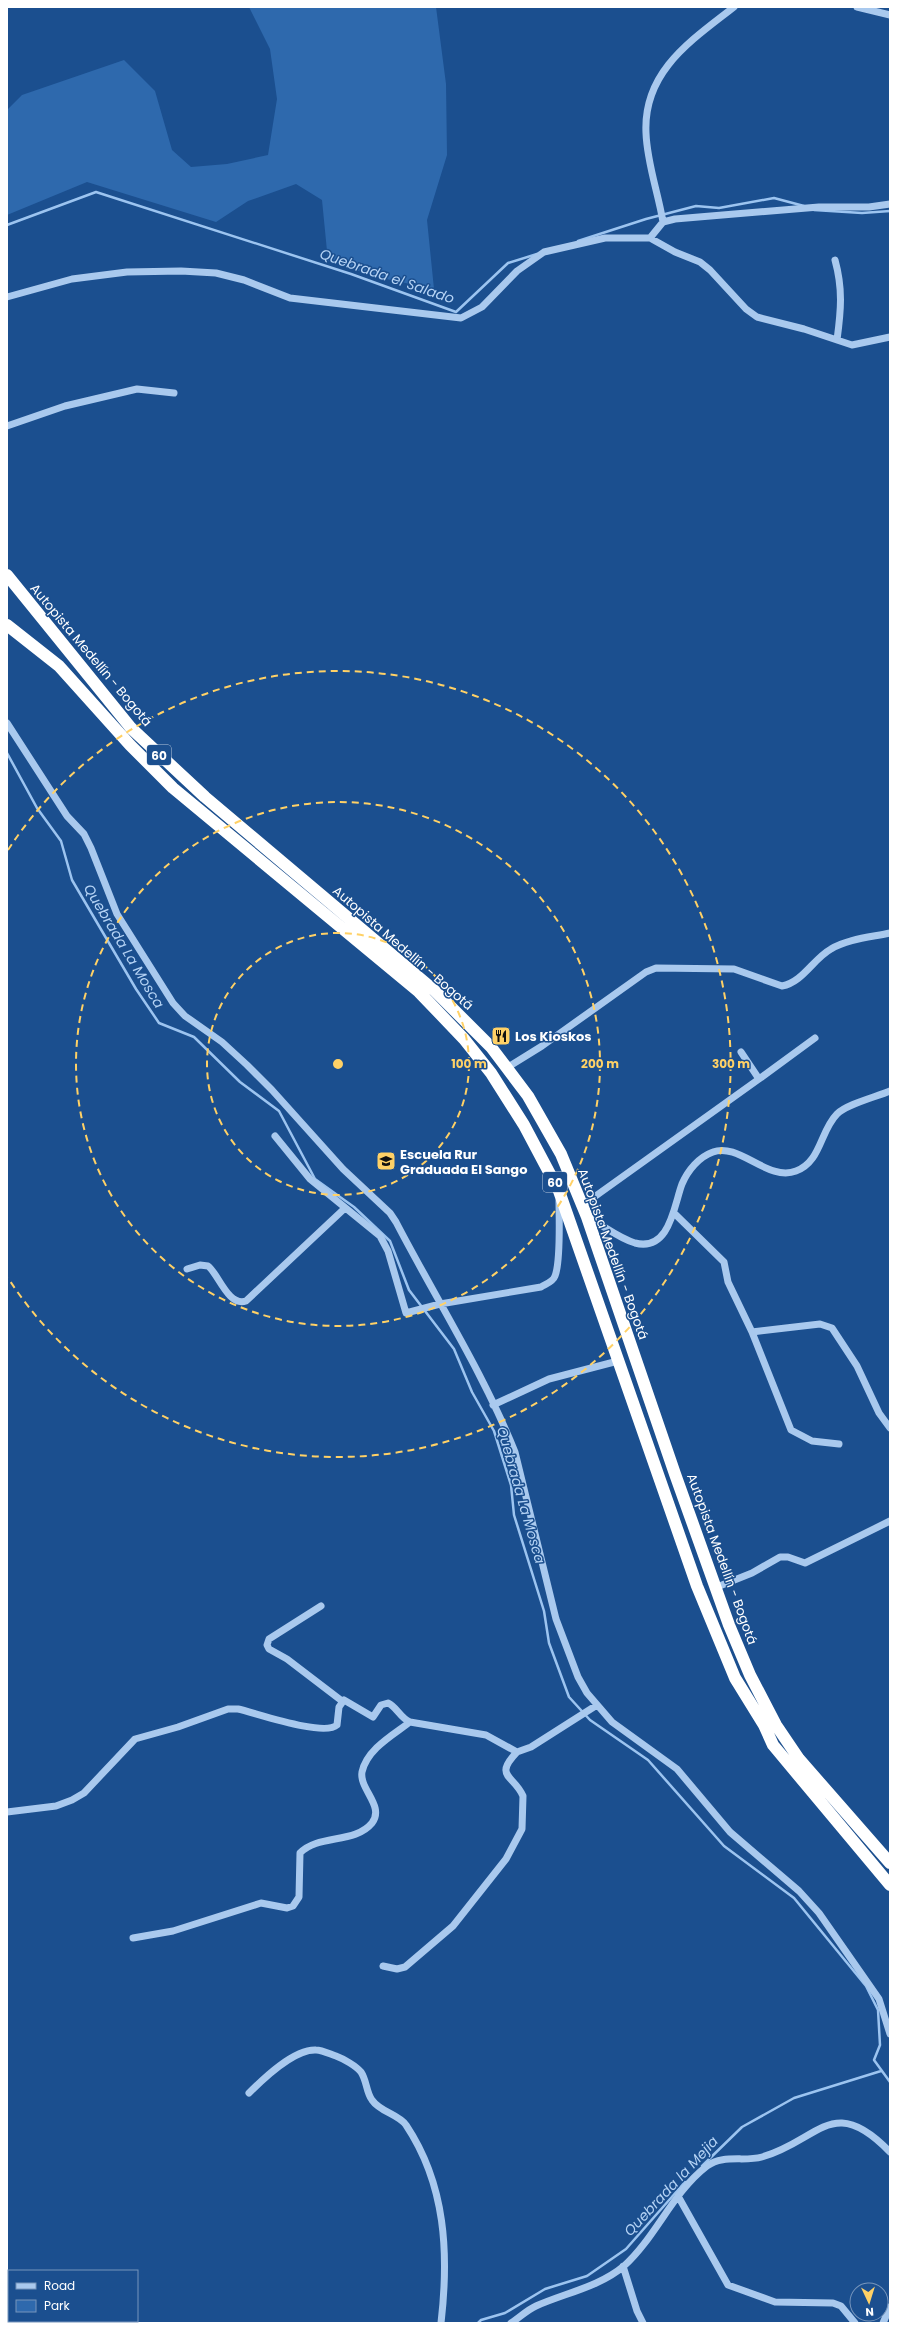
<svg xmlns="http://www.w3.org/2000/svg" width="897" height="2330" viewBox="0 0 897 2330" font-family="Poppins,sans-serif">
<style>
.green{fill:#2e69ad}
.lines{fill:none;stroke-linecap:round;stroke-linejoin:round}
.stream{stroke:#9cc4f0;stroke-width:2.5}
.minor{stroke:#a9c9ee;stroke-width:7}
.highway{stroke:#fff;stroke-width:12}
.ring{fill:none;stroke:#ffd166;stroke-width:2;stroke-dasharray:7 5}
.labels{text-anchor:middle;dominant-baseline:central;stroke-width:3;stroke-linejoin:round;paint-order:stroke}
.shield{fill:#1b4f8f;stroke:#bbcadd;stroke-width:1}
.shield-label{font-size:12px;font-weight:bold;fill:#fff}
.street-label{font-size:13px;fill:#fff;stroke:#1b4f8f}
.poi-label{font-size:13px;font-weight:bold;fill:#fff;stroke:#1b4f8f;text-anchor:start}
.water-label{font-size:14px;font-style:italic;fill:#b5d3f5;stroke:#1b4f8f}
.centre{fill:#ffd166;stroke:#1b4f8f;stroke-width:2}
.ring-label{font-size:12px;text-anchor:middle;font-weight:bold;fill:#ffd166;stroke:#1b4f8f;stroke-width:3;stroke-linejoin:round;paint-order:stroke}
</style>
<rect width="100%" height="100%" fill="#1b4f8f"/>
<!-- green -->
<path class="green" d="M249,7h187l10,77 1,71 -20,65 7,69 -57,-12 -49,-16 -6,-61 -26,-16 -48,17 -32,21 -129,-40 -80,33v-105l15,-15 102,-35 31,31 17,59 19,17 36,-3 41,-9 9,-56 -7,-50z"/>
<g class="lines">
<!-- stream -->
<path class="stream" d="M814,210l48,3 28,-2
M7,225l89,-33 255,82 105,38 52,-49 29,-9
M578,241l68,-22 50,-13 23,2 55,-10 30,8
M7,753l30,55 24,33 11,39 64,109 23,34 35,14 46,45 39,29 36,68 39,28 36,34 19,49 45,59 18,43 22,39 17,54 3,30 30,96 5,32 20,54 21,23 58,40 76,86 70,52 72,88 12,24 2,35 -6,15 16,22
M702,2166l40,-39 52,-29 87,-27
M478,2323l3,-3 24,-7 40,-24 42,-13 39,-27 59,-67"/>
<!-- minor -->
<path class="minor" d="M857,7l33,8
M663,222c-5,-30 -16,-59 -17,-89 -3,-62 46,-93 88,-126
M650,238l13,-16 12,-3 144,-12h50l21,-3
M835,260c8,29 6,50 2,80
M7,297l65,-18 55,-7 54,-1 35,2 28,7 46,18 171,20 21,-11 35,-36 27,-19 61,-14h45l25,14 25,10 10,8 36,39 11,8 47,12 48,16 38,-8
M7,426l58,-20 72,-17 37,4
M7,723l60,93 17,18 7,14 26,66 56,89 12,13 37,26 25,23 25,25 71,79 47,44 6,9c40,77 87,150 119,230l41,167 22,58 9,16 25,29 65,47 53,63 69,59 20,22 60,86 11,35
M508,1067l34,-21 104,-74 10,-4 78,1 48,17c21,-4 31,-27 49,-37 16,-10 41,-12 59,-16
M759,1079l56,-41
M275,1136l35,43 70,57 8,15 18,62 34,-9 101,-17c5,-3 12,-5 14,-11 6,-15 4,-58 4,-75
M583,1205l176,-126 -18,-27
M674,1213l50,49 4,20 24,50 68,-8 12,4 25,38 22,47 11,15
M587,1217c16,8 31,21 48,26 35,9 39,-38 47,-59 6,-14 17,-27 31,-32 26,-10 55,30 83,19 25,-9 24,-40 41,-57 10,-10 39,-17 53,-23
M187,1269l13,-4 8,1c10,7 20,41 38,35l98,-92
M752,1332l39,98 21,11 27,3
M493,1405l56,-26 69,-18
M717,1587l35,-14 28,-16h8l17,6 85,-42
M321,1606l-52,33 -2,6 2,4 18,10 55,42
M7,1812l49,-6 16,-6 12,-7 51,-54 43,-12 50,-18h10c18,4 86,28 99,16l2,-18 5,-7 29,17 8,-12 7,-2c9,4 12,15 22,19l76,13 31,17 14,-5 66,-42
M133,1938l40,-7 88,-28 26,5 6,-2 6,-9 1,-44c18,-19 55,-9 72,-30 13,-17 -13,-34 -10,-51 5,-23 31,-37 48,-50
M383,1966l14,3 8,-2 48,-41 53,-67 16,-30 1,-33c-9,-21 -30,-19 -6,-44
M249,2093c15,-15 45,-44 67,-43 6,0 14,4 20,6 8,3 20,10 25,16 6,9 5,20 11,28 8,12 26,14 34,25 40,60 43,129 35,198
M678,2196l50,89 47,17 58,1 8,3 14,17
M623,2266l14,45 6,12
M511,2323c8,-5 16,-13 25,-17 29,-13 63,-19 88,-40 32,-29 48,-73 83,-100 16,-12 37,-4 55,-9 57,-16 70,-65 128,-5
M883,2323l7,-16"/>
<!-- highway -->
<path class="highway" d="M7,575l124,153 74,69 230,194 56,56 37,49 33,58 26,63 88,257 54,151 21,50 26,50 23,34 91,104
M7,625l52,41 71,79 43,43 246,204 45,47 27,34 33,52 35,66 138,395 38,92 29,47 9,20 117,140"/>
</g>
<!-- distance rings -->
<g class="ring">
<circle cx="338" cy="1064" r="131"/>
<circle cx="338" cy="1064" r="262"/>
<path d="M8 850A393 393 0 1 1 8 1278"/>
</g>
<!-- icons -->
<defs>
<g id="restaurant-square" transform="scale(1)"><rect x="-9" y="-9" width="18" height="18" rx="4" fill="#ffd166" stroke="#1b4f8f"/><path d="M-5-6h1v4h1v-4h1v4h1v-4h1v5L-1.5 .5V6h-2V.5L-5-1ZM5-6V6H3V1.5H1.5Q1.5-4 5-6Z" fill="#111"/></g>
<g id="school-square" transform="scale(1)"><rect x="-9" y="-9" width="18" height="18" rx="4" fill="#ffd166" stroke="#1b4f8f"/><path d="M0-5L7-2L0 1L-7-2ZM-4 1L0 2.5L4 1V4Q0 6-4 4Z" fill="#111"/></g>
</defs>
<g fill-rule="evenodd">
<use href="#restaurant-square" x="501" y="1036"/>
<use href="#school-square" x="386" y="1161"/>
</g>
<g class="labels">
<!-- shield labels -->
<g class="shield">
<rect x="147" y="745" width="24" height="20" rx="3"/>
<rect x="543" y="1172" width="24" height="20" rx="3"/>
</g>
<g class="shield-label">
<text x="159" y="755">60</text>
<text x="555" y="1182">60</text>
</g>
<!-- street labels -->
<g class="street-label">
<text transform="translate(91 655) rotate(50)">Autopista Medellín - Bogotá</text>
<text transform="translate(403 948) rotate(41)">Autopista Medellín - Bogotá</text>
<text transform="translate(613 1254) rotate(70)">Autopista Medellín - Bogotá</text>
<text transform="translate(722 1559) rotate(70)">Autopista Medellín - Bogotá</text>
</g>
<!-- poi labels -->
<g class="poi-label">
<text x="515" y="1036">Los Kioskos</text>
<text x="400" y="1154">Escuela Rur<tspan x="400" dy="15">Graduada El Sango</tspan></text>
</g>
<!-- water labels -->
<g class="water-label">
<text transform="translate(387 276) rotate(19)">Quebrada el Salado</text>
<text transform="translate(124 946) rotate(59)">Quebrada La Mosca</text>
<text transform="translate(521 1495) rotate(74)">Quebrada La Mosca</text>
<text transform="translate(671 2186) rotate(-47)">Quebrada la Mejia</text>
</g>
</g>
<circle cx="338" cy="1064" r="6" class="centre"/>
<g class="ring-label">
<text x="469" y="1068">100 m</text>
<text x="600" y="1068">200 m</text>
<text x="731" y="1068">300 m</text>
</g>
<!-- border -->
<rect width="897" height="2330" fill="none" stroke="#ffffff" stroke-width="16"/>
<!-- legend -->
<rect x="8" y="2270" width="130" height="52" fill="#1b4f8f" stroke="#7695bc"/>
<rect x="16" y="2283" width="20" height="6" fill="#a9c9ee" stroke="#7695bc"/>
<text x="44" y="2290" font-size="12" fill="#ffffff">Road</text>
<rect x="16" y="2300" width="20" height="12" fill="#2e69ad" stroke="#7695bc"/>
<text x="44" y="2310" font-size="12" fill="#ffffff">Park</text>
<!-- north arrow -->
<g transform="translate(869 2302) rotate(176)"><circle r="19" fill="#1b4f8f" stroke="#7695bc"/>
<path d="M0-3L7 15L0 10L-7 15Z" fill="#ffd166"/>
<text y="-6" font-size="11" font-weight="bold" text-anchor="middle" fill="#ffffff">N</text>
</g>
</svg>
